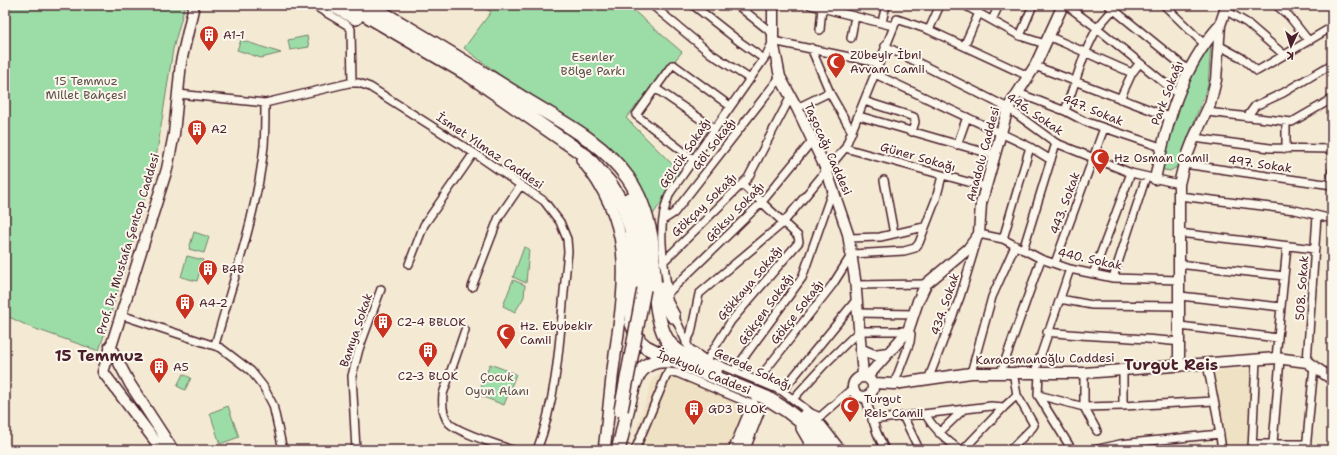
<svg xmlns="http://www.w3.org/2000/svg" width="1337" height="455" viewBox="0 0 1337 455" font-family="'Shantell Sans',sans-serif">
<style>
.built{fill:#efe1c3}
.green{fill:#9cdda7;stroke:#737e69}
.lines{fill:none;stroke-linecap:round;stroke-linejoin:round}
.street-casing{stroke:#4a1f2b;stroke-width:10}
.secondary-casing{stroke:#4a1f2b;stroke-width:13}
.primary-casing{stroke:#4a1f2b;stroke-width:14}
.highway-casing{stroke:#4a1f2b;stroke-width:16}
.street{stroke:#fbf7ec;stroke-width:7}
.secondary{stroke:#fbf7ec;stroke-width:10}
.primary{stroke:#fbf7ec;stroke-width:11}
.highway{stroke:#fbf7ec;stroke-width:13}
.highway-bridge-casing{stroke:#4a1f2b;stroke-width:16;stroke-linecap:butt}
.highway-bridge{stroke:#fbf7ec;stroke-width:13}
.labels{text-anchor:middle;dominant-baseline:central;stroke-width:4;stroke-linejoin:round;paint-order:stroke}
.poi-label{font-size:12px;fill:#4a1f2b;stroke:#fbf7ec;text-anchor:start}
.park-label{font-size:12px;fill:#5e4e4a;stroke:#fbf7ec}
.street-label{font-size:12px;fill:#4a1f2b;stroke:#fbf7ec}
.district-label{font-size:16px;font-weight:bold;fill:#4a1f2b;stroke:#fbf7ec}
</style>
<rect width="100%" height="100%" fill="#f4ead4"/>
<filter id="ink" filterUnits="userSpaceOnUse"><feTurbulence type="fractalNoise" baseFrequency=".025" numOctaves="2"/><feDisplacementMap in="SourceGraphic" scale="8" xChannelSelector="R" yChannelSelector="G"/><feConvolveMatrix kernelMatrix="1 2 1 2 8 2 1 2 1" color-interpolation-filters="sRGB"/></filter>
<g filter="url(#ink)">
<!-- built -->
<path class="built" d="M671,365l95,38 -17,47h-119l23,-72z
M1252,368l-4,82h-23l-12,-79z"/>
<!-- green -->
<path class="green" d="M5,5h180l-12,44 -16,103 -27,100 -31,99 -69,-24 -25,-12z
M481,5h146l55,47 -56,66 55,55 -29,43 -16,-37 -20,-24 -25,-21 -87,-56 -40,-30 27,-36z
M307,36l2,11 -19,3 -2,-10z
M241,40l40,13 -20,5 -24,-8z
M1211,44l-3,41 -31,82 -7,4 -6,-1 -2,-5 10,-47 24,-58z
M194,232l15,5 -5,16 -15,-4z
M524,247l5,2 -3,34 -13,-6z
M187,256l16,4 -6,21 -16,-4z
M513,280l12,5 -1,12 -9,15 -12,-6z
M490,364l26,10 -12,31 -26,-10z
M183,374l8,4 -6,12 -8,-4z
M228,406l11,31 -19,7 -10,-31z"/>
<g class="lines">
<!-- street casing -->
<g class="street-casing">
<path id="street" d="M313,5l34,20 4,4 1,54
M652,5l58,48 40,26
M693,5l47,37 24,17
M737,5l35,28
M810,5l83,21
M964,5l56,31 25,8
M1066,5l31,23 81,66
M1108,5l80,65
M1164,5l39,38
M1276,5l13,11 19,24
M1225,10l22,13 36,31
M992,20l7,-15
M882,22l4,-17
M820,30l2,-23
M929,30l11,-25
M1020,36l13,-31
M1048,36l84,37
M851,38l4,-22
M1218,45l24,13 15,13 75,-44
M885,46l123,62 48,35 75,30 48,11
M964,46l15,-33
M811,48l20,47 21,37
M1035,66l134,51
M875,74l155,73 21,13
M655,88l60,41
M1018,93l47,18 19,10 77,26
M178,94l87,9 84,-20h10l11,4 104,66 70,48 16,21 7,17 1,13c-8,66 -7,135 -31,198
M1120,99l12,-26 7,-9
M864,101l50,16 1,5 -3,10
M797,108l33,-16
M1065,111l20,-58 12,-25 20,-23
M1207,112l85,10 40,-23
M859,116l135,39
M1247,117l8,-11 28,-13 49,-29
M1194,138l76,10 62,1
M957,145l10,-28
M845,148l141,39
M1286,149v-27
M694,160l-58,-45 36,-50h2l56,41
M1184,164l148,21
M884,180l10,54
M1331,185l1,-14
M1179,196l116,14 37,9
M663,220l11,-7 106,-136
M1179,233l136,16
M849,238l31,-1 44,-10
M1003,239l27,-92
M1023,250l33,-107
M663,262l85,-84 42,-80
M1055,263l49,-135
M409,264l15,-39 50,-72
M1178,264l106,12
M1093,274l38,-101
M1113,278l33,-101
M856,285l70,-1
M472,287l27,-70 22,-32
M668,292c-5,-34 -12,-67 2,-99l96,-137 7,-15 105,22
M668,293l93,-90 51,-62
M1180,296l101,11
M1060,299l32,6 88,1
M673,313l16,35 14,10
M858,313l56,1
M121,315l100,33 30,23 12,15 10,19 10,45
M1180,326l98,12
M465,330l-22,64c-1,10 -1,21 6,29 8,9 50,22 63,27
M864,331h44l3,3 -1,8 -16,42
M1047,332c44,5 89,5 133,10
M686,343l5,-10 8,-39 84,-71 62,-75 52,-129 32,11 99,46
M215,345c18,-65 42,-131 49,-199 1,-14 1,-28 1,-43
M1276,358l11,-112
M707,360l24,-39 68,-79 -1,-6 -56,-52
M1307,362l10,-146
M715,363l67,28 29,22 9,4 33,-29
M1207,364l10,51 5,35
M734,371l68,-93 31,-89
M1001,372l40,-113
M1035,372l35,-103
M1039,372l-1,23 34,55
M971,373l21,-76 23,-51
M1084,373v34l13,24
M928,380l32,-83 19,-63 24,5 38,20 29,10 43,9 66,2
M757,381l76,-97 19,-30 52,-3 11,-3 4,-5 17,-44 6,-23
M782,391l75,-92
M1038,395l46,12 39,-1v-36
M865,397l12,36 8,17
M793,399l31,-34 36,-35
M1123,406l91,-5
M925,414c9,15 21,26 35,36
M903,416l14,29
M872,420l119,-14 13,1 13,-12 -4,-23
M939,433l25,-24
M1273,443l7,-84
M1252,444h55
M356,450l-4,-74 7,-27 22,-60
M635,450l33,-78 9,1 79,33
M963,450l41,-43
M1010,450l22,-22 2,-3 -17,-30
M1094,450l26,-6 100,-10
M1252,450l4,-91
M1306,450l8,-84"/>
</g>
<!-- secondary casing -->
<g class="secondary-casing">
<path id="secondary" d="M773,5v36l7,36 17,31 29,61 22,65 7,45 8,97
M1155,179c12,-57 25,-109 65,-154
M110,346l20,38 43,66
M860,349l14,6 14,-2
M1179,366v-182l5,-20 10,-26 16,-34 6,-24 4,-55 7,-20
M853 387a10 10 0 1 1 20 0a10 10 0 1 1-20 0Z
M867,377l41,-46 10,-30 8,-17 42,-35 11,-15 2,-30 27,-96 27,-42 28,-61
M873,383l21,1 77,-11h113l192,-15 31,4 25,17
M162,450l-59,-78 64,-203 7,-35 7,-72 13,-57
M734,450l19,-46
M744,450l16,-42"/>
</g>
<!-- primary casing -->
<g class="primary-casing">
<path id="primary" d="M582,160c55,66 43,124 32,202 -4,29 -6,59 -10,88"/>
</g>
<!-- highway casing -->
<g class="highway-casing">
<path id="highway" d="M333,5l23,13
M349,5l120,70 117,81 23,26 14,23 8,24 3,33 -2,62 7,17 7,6 28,14 93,37 19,12 23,18 19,22
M368,5c52,29 102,60 153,92 37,23 81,44 107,81 12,17 19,38 23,59 4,28 1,88 20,108 12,12 30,17 45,23
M629,199c14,33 18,54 15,90
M662,288l4,15 7,13
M806,415l14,12 18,23
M803,428l7,12 2,10
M618,450c4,-14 7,-29 10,-43 6,-26 10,-49 42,-46"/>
</g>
<!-- street -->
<use href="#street" class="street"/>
<!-- secondary -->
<use href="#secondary" class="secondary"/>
<!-- primary -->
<use href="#primary" class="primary"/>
<!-- highway -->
<use href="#highway" class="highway"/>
<!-- highway-bridge casing -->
<g class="highway-bridge-casing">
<path id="highway-bridge" d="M621,410l23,-121"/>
</g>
<!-- highway-bridge -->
<use href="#highway-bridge" class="highway-bridge"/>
</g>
</g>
<!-- icons -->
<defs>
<g id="building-pin" transform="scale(1)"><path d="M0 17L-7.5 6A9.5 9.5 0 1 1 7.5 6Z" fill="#c8321e" stroke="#fbf7ec"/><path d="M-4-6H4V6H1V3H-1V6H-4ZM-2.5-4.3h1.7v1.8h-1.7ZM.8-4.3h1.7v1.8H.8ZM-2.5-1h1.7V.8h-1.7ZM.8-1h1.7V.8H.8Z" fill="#fff"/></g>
<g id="mosque-pin" transform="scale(1)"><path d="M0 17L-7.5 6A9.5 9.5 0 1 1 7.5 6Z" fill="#c8321e" stroke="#fbf7ec"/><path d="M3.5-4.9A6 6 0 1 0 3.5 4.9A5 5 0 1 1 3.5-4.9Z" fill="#fff"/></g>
</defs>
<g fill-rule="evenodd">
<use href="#building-pin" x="209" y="35"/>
<use href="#mosque-pin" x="836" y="62"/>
<use href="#building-pin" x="197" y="129"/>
<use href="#mosque-pin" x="1100" y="158"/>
<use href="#building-pin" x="208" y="269"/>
<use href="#building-pin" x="185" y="303"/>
<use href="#building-pin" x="383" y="322"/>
<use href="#mosque-pin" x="506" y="333"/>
<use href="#building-pin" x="428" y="351"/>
<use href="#building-pin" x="159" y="367"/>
<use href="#mosque-pin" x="850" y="406"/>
<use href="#building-pin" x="694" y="409"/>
</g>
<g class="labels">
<!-- poi labels -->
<g class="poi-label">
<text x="223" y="35">A1-1</text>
<text x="850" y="55">Zübeyir İbni<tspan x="850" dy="14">Avvam Camii</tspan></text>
<text x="211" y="129">A2</text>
<text x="1114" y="158">Hz Osman Camii</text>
<text x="222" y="269">B4B</text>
<text x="199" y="303">A4-2</text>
<text x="397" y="322">C2-4 BBLOK</text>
<text x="520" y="326">Hz. Ebubekir<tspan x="520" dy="14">Camii</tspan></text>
<text x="173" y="367">A5</text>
<text x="428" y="376" text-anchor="middle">C2-3 BLOK</text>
<text x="864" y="399">Turgut<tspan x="864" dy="14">Reis Camii</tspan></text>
<text x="708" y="409">GD3 BLOK</text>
</g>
<!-- park labels -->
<g class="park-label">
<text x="593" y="57">Esenler<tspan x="593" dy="14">Bölge Parkı</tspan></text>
<text x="86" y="81">15 Temmuz<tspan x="86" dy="14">Millet Bahçesi</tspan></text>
<text x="497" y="377">Çocuk<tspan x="497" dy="14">Oyun Alanı</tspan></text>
</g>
<!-- street labels -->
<g class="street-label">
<text transform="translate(1167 93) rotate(-69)">Park Sokağı</text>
<text transform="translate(1093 110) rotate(22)">447. Sokak</text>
<text transform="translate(1035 114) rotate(34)">446. Sokak</text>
<text transform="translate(714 144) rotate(-52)">Göl Sokağı</text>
<text transform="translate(828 149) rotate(66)">Taşocağı Caddesi</text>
<text transform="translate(490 151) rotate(34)">İsmet Yılmaz Caddesi</text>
<text transform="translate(685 153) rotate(-56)">Gölcük Sokağı</text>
<text transform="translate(983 154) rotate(-75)">Anadolu Caddesi</text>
<text transform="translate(918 157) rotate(16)">Güner Sokağı</text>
<text transform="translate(1260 164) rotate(8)">497. Sokak</text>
<text transform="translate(1065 203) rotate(-70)">443. Sokak</text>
<text transform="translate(704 205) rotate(-44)">Gökçay Sokağı</text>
<text transform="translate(735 212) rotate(-46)">Göksu Sokağı</text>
<text transform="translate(128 244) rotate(-73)">Prof. Dr. Mustafa Şentop Caddesi</text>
<text transform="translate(1090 259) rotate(12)">440. Sokak</text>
<text transform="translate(750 283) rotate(-50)">Gökkaya Sokağı</text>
<text transform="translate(1302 288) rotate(-86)">508. Sokak</text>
<text transform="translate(945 304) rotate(-71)">434. Sokak</text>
<text transform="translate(766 309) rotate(-54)">Gökçen Sokağı</text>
<text transform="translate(797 312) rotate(-52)">Gökçe Sokağı</text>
<text transform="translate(356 330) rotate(-71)">Bamya Sokak</text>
<text transform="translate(1045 359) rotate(-1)">Karaosmanoğlu Caddesi</text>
<text transform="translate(753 369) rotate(25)">Gerede Sokağı</text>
<text transform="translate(704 372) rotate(22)">İpekyolu Caddesi</text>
</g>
<!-- district labels -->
<g class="district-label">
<text x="99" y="355">15 Temmuz</text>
<text x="1171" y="364">Turgut Reis</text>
</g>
</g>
<!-- margin -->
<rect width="1337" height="455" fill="none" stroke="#fbf7ec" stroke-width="20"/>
<rect x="10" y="10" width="1317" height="435" fill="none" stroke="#4a1f2b" stroke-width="1.5" filter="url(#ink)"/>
<!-- north arrow -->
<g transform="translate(1291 46) rotate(184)" stroke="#fbf7ec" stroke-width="3" paint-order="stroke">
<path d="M0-3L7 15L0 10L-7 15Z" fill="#4a1f2b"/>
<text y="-6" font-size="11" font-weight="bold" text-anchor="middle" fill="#4a1f2b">K</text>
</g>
</svg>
